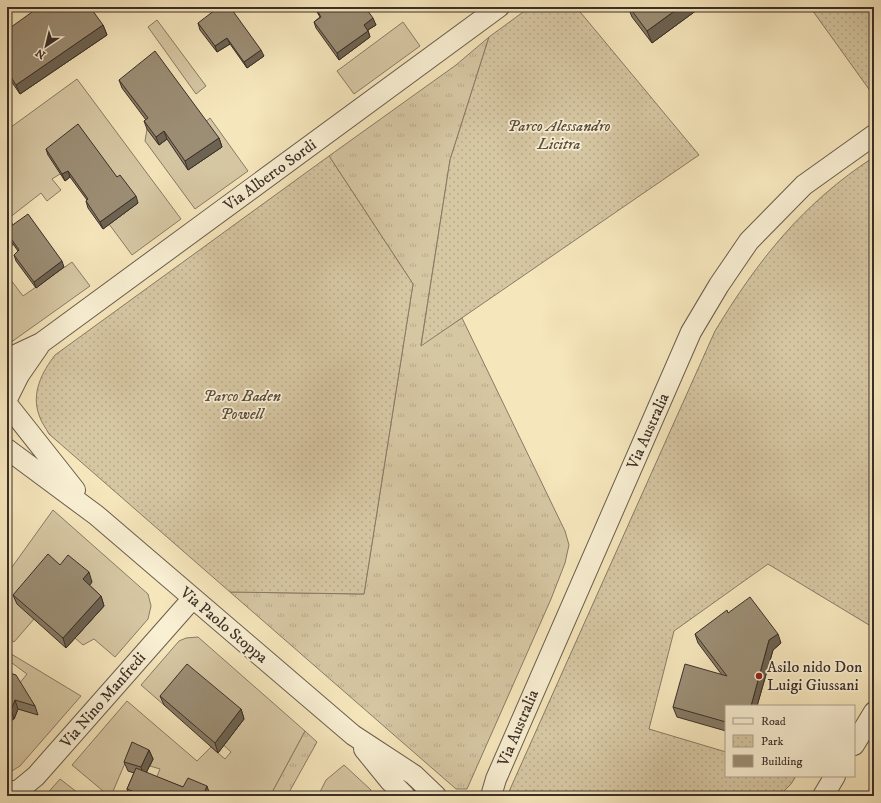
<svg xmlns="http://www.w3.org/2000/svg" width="881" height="803" viewBox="0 0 881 803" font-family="'IM FELL DW Pica',serif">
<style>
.grass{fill:url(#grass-tufts);stroke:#887b66}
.park{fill:url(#park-dots);stroke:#887b66}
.garden{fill:#d6c7a3;stroke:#887b66}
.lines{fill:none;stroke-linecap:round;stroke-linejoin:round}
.street-casing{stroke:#6a5d4d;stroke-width:22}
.street{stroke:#f9efd3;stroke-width:20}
.wall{fill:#867a65;stroke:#3b2f28}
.shaded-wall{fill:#6d6352;stroke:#3b2f28}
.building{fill:#9c8e75;stroke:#3b2f28}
.poi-dot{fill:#8f2418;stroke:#f9efd3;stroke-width:1.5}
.labels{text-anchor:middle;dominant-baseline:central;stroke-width:3.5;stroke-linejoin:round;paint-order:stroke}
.park-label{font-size:16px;font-style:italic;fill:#5a4d41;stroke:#f9efd3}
.street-label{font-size:16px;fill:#3b2f28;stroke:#f9efd3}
.poi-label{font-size:16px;fill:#3b2f28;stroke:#f9efd3;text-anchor:start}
</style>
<defs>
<pattern id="grass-tufts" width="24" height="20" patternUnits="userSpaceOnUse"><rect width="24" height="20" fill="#d6c7a3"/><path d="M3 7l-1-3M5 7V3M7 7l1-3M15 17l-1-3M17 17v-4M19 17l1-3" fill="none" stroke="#b9ab8c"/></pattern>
<pattern id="park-dots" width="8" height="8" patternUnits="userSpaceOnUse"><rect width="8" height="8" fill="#d6c7a3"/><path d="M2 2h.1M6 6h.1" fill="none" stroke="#b9ab8c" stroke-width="1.8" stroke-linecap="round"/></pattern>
</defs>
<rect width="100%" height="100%" fill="#f6e6bc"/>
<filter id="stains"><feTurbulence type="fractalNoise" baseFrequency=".005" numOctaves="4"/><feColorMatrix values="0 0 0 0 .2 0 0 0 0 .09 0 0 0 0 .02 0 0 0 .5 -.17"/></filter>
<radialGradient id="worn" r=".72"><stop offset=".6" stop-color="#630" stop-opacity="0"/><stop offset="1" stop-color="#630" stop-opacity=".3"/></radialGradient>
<!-- grass -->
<path class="grass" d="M489,37l-39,123 -29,185 41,-27 103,213 4,14 -4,18 -14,36 -84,190h-11l-226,-197 134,2 49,-310 -84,-128 127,-91z
M305,731l12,11 -30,54h-17z"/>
<!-- park -->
<path class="park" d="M530,7h46l123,148 -278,191 29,-186 39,-123z
M810,7h64v88l-3,-3z
M329,156l84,128 -49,310 -134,-2 -181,-158c-3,-6 -8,-12 -10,-19 -8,-22 3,-43 16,-60z
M874,157v471l-106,-64 -94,67 -25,98 77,23v24h70l-5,8 -12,12h-272l208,-465c43,-71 88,-128 159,-174z"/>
<!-- garden -->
<path class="garden" d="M157,20l49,66 -10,8 -48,-67z
M403,22l17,24 -66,48 -17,-23z
M77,79l104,140 -49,36 -23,-31 14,-42 -63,-8 -8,5 9,11 -14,11 -6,-8 -32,25 7,12 -8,7 5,8 -6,4v-119z
M210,118l38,53 -53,38 -50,-68 2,-12 12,16 8,-6 22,30 32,-22 -17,-24z
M72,262l18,24 -80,57 -3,1v-69l16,21z
M53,510l95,84 3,12 -3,13 -33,38 -21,-18 -11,6 -8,-7 29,-32 -17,-17 5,-7 -58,37 -20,23 -7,-5v-63z
M198,637l107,94 -35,65h-84l-32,-12 6,-15 -10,-3 3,-7 -22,-10 -20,47h-2l-37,-31 55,-64 70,60 14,-14 14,12 6,-7 -13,-12 -54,-35 -23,-20 38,-44 7,-3z
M8,652l73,44 -61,70 -13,8v-51l7,-4 4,-10 11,3 -10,-28 8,-10 -15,-11 -5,-1z
M344,765l27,25 -3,6h-50l8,-16z
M60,779l22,17h-37z"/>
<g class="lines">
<!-- street casing -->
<g class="street-casing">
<path id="street" d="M7,359l34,-16 458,-336
M7,399l12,-24 20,-29
M7,404l68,86
M7,449l89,66 257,220 61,40 22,21
M854,745l20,-33
M364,749l26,32 15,15
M7,792l12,-2 17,-14 157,-178
M491,796l5,-17 195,-447 28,-47 30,-44 55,-56 70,-50
M823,796l12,-20"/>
</g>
<!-- street -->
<use href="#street" class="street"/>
</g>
<!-- wall -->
<path class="wall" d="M314,7h51l11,18 -8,5 2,7 -31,23 -23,-32 -2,-6 6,-5z
M628,7h73l-49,36 -20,-26z
M198,23l66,33 -17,12 -17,-24 -13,8 -17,-22z
M103,25l4,10 -87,59 -13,-19v-45z
M119,80l100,58 3,9 -34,23 -21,-31 -8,6 -12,-16 -3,-8 2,-1 -24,-32z
M46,149l71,28 21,26 -35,26 -15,-21 -2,-7 1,-1 -17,-23 -5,4 -17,-26z
M7,229l57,38 -28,21 -20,-27 -2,-6 4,-4 -10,-14 -1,-2z
M60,565l32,17 -3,3 12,11 3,10 -38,42 -49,-44 -4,-9z
M728,613l53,30 -8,7 -16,56h-31v25l-49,-14 -4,-10 49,-32 -24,-32 -3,-9z
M7,672l28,34 3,9 -20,-6 -4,10 -7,4z
M160,696l81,13 3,10 -26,34 -54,-48z
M149,750l4,9 -7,14 37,14 27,8v1h-81l-2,-7 7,-16 -6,-2 -4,-9z"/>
<!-- shaded-wall -->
<path class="shaded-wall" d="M680,7h21l-49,36 -5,-12z
M373,18l3,7 -10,6 -2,-6z
M103,25l4,10 -87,59 -4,-9z
M368,31l2,6 -31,23 -2,-7z
M227,38l3,6 -13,8 -2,-6z
M261,50l3,6 -17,12 -3,-6z
M164,131l3,8 -8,6 -3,-8z
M219,138l3,9 -34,23 -3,-9z
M68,171l2,6 -5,4 -3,-7z
M136,196l2,7 -35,26 -3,-7z
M62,261l2,6 -28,21 -2,-6z
M89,572l3,10 -5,7 -4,-10z
M101,596l3,10 -38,42 -3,-10z
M778,634l3,9 -8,7 -16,56h-6l18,-66z
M15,700l3,9 -4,10 -3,-9z
M241,709l3,10 -26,34 -3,-10z
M149,750l4,9 -9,18 -3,-10z
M207,786l3,9v1h-7z"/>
<!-- building -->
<path class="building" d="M39,7h51l13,18 -87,60 -9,-14v-41z
M219,7h11l31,43 -17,12 -17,-24 -12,8 -17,-23z
M315,7h50l8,11 -9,7 4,6 -31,22 -23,-31 7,-5z
M629,7h51l-33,24z
M155,51l64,87 -34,23 -21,-30 -8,6 -12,-16 4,-3 -29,-38z
M78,124l39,53 3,-2 16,21 -36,26 -14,-21 2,-2 -20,-28 -6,3 -16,-25z
M28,214l34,47 -28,21 -20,-27 5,-5 -12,-17v-4z
M48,554l12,11 8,-10 21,17 -6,7 18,17 -38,42 -50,-43z
M750,597l28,37 -9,6 -18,66h-25v16l-53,-15 12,-43 42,12 -32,-42 32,-24 1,3z
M187,664l54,45 -26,34 -55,-47z
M7,672l9,3 19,31 -20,-6 -4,10 -4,2z
M132,742l17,8 -8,17 -17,-5z
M136,768l47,19 5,-9 19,8 -4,10h-59l-17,-7z
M314,793l6,3h-8z"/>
<!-- markers -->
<circle class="poi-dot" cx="759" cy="676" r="4"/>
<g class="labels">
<!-- park labels -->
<g class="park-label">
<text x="559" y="126">Parco Alessandro<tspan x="559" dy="18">Licitra</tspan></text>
<text x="242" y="396">Parco Baden<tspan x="242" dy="18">Powell</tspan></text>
</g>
<!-- street labels -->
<g class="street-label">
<text transform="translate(270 175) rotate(-36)">Via Alberto Sordi</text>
<text transform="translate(648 431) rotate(-66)">Via Australia</text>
<text transform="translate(224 625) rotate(40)">Via Paolo Stoppa</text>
<text transform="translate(103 700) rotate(-49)">Via Nino Manfredi</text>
<text transform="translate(518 728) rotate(-67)">Via Australia</text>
</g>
<!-- poi labels -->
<g class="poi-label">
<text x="767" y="667">Asilo nido Don<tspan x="767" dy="18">Luigi Giussani</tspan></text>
</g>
</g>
<!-- margin -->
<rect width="881" height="803" fill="none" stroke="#f6e6bc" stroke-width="24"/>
<rect x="8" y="8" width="865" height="787" fill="none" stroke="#3b2f28" stroke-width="2"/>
<rect x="12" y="12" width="857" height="779" fill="none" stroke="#3b2f28"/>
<!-- legend -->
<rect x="725" y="705" width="130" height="72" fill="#f9efd3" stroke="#ada28f"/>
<rect x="733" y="718" width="20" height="6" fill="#f9efd3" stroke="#ada28f"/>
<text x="761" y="725" font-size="12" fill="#3b2f28">Road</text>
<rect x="733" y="735" width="20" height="12" fill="url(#park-dots)" stroke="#ada28f"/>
<text x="761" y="745" font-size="12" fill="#3b2f28">Park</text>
<rect x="733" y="755" width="20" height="12" fill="#9c8e75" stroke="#ada28f"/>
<text x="761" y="765" font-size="12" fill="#3b2f28">Building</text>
<!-- north arrow -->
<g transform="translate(46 46) rotate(215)" stroke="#f9efd3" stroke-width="3" paint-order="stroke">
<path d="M0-3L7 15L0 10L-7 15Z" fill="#3b2f28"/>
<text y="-6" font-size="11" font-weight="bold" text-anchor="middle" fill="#3b2f28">N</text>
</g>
<rect width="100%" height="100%" filter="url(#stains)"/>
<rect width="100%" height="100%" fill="url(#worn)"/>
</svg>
